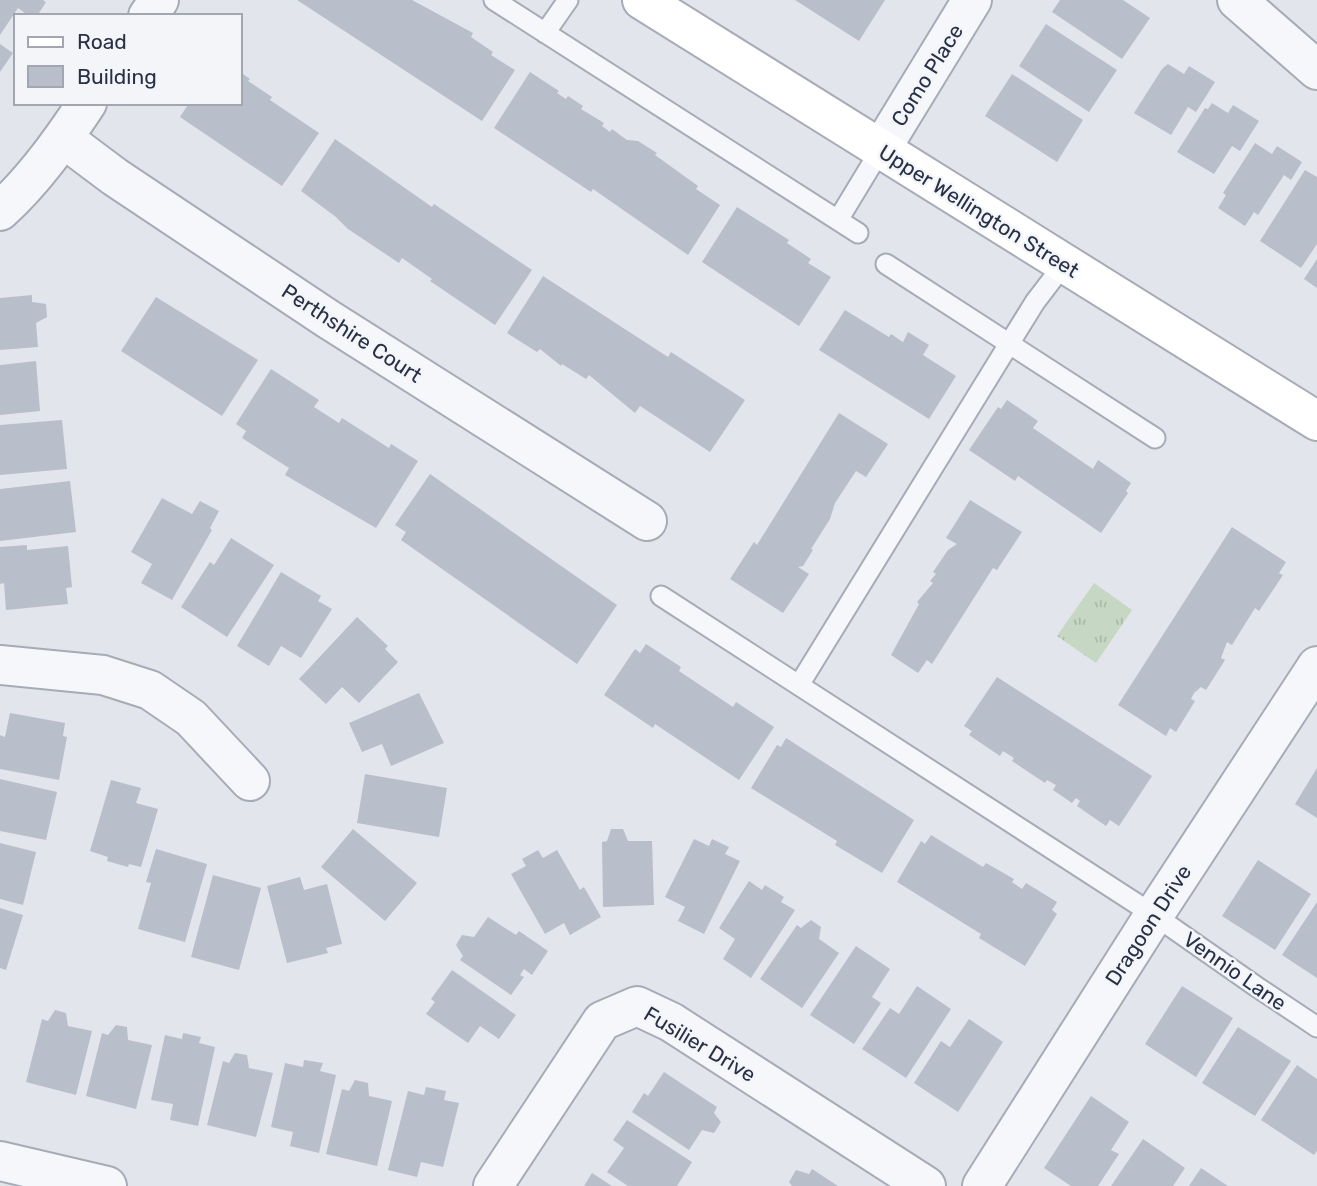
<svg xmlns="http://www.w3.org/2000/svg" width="1317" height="1186" viewBox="0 0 1317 1186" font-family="Rubik,sans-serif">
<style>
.park{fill:url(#park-tufts)}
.building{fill:#b9becb}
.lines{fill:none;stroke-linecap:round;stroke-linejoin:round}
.service-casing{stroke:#a6abb7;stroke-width:23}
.minor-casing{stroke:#a6abb7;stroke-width:42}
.secondary-casing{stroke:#a6abb7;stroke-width:42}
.service{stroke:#f6f7fa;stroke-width:19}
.minor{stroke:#f6f7fa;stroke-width:38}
.secondary{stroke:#fff;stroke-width:38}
.labels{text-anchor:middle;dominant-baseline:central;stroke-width:5;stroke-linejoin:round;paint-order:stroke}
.street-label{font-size:21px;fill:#283046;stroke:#f3f5f9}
</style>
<defs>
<pattern id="park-tufts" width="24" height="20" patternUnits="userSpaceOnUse" patternTransform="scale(1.75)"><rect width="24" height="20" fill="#c6d7c3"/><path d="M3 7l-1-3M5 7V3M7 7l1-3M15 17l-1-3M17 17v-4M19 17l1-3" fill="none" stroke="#aab9a9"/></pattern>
</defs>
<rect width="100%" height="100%" fill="#e2e5ec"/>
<!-- park -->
<path class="park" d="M1094,583l38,27 -36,53 -39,-27z"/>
<!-- building -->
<path class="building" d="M0,0h43l3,2 -9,14h-8l-11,-8 -18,27z
M297,0h115l61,33 -2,4 22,15 -2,3 24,15 -33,51z
M795,0h90l-26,41z
M1060,0h63l27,18 -28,41 -70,-47z
M1046,24l71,46 -28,42 -70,-46z
M0,44l13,9 -13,19z
M1168,64l16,10 5,-8 26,16 -19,30 -8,-5 -17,28 -37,-22 28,-44z
M240,72l10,7 -2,2 24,16 -2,3 49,33 -37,53 -102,-69 9,-14h51z
M530,72l29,19 -2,2 9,6 2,-3 15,10 -2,3 23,14 -2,3 8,6 2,-3 15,11 11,1 19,12 -2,2 43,31 -2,3 24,16 -32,50 -95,-66 -2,3 -97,-64z
M1012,74l71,46 -26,42 -72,-46z
M1212,103l16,10 5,-8 26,16 -19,30 -8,-5 -18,28 -37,-22 28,-44 3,1z
M335,139l97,68 2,-3 98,66 -37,55 -65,-44 2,-2 -30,-21 -3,5 -51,-34 -12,-12 -35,-26z
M1255,143l17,11 5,-8 25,16 -11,18 -7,-5 -26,40 -4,-3 -9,14 -27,-18 8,-13 -3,-2z
M1305,170l12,7v67l-16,24 -41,-27z
M737,207l52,33 -2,3 24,16 -3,4 23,14 -32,49 -97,-64z
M1317,259v29l-13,-9z
M543,276l125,81 3,-5 74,48 -35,52 -70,-46 -5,7 -46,-38 -3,4 -24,-15 -1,2 -21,-17 -3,3 -30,-19z
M32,295v7l14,2 1,13 -11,6 2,24 -38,3v-52z
M156,297l102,63 -36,56 -101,-65z
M845,310l44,27 2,-3 12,8 5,-10 21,13 -6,10 33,21 -27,43 -110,-69z
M36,361l4,50 -40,4v-50z
M271,369l48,31 -5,7 25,16 3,-5 47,30 2,-4 27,17 -42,67 -91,-53 4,-7 -47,-30 4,-7 -10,-7z
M1007,400l31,21 -5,7 60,41 5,-9 33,23 -5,8 2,2 -27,40 -83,-57 -3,5 -46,-31 29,-43 3,2z
M839,413l49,31 -22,33 -10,-6 -21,32 -5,16 -19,30 2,1 -10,16 -5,1 11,7 -26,39 -53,-34 24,-37 3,3z
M62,420l5,49 -67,6v-50z
M430,474l187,131 -40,59 -176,-124 5,-8 -11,-7z
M70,481l6,51 -76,9v-52z
M162,498l30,16 8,-13 19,10 -9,17 2,2 -40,70 -31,-17 11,-19 -21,-12z
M970,500l52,32 -25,38 -4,-2 -61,96 -5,-4 -9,13 -27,-18 28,-51 -2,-2 16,-19 -3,-2 6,-7 -3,-2 15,-22 9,-6 -11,-6z
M1232,527l54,35 -7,11 4,2 -24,36 -4,-3 -23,37 -5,-3 -6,16 4,2 -19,30 -5,-3 -7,6 -3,6 4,2 -19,31 -6,-4 -4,8 -48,-31z
M231,538l43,27 -47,72 -46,-30 29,-45 4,3z
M27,545v5l41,-4 4,41 -6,1 2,16 -62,6 -2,-27 -4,1v-37z
M281,572l40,24 -3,5 14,8 -31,49 -20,-12 -12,20 -32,-20z
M357,617l31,29 -3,3 13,13 -39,41 -17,-16 -16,17 -27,-25z
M646,644l35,23 -2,4 54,36 3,-5 38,25 -35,53 -84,-56 -2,4 -49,-33 31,-46 5,4z
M997,677l155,99 -33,50 -9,-6 -4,6 -29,-20 3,-5 -4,-3 -4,5 -19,-13 3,-5 -9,-5 -2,3 -33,-22 2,-3 -11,-7 -3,5 -31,-21 3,-4 -8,-5z
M419,693l25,50 -53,23 -9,-22 -20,8 -13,-29z
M10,713l55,10 -2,13 4,1 -8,43 -59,-11v-34l5,2z
M786,738l128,82 -32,53 -47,-28 2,-4 -86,-53 26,-43 4,2z
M1317,768v50l-22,-14z
M365,774l82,14 -8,49 -82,-14z
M0,779l57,13 -11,48 -46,-9z
M111,780l30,8 -5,15 22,6 -17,58 -12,-3 -1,3 -21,-6 1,-4 -18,-6z
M353,829l64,54 -32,38 -64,-54z
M611,829h12l5,12h24l2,64 -51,2 -1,-65 5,-1z
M931,835l52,32 3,-4 28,16 -2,3 10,7 4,-6 31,19 -5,8 5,4 -32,52 -46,-28 2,-4 -84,-52 24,-41 4,3z
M694,839l15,7 3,-7 17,8 -4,7 15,7 -36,73 -26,-13 7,-14 -20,-10z
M0,843l36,9 -13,53 -23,-6z
M156,849l51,15 -22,78 -47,-13 13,-46 -5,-1z
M538,850l5,8 14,-8 23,40 4,-3 17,30 -31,18 -6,-12 -19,11 -34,-60 15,-8 -4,-7z
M1258,860l53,34 -36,56 -53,-34z
M213,875l48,13 -22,82 -48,-13z
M300,877l4,13 23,-6 15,60 -16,4 2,5 -41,10 -20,-77z
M749,881l13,9 3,-5 19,12 -3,5 14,8 -44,68 -28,-19 12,-20 -16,-11z
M1317,902v76l-35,-23z
M0,908l23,7 -17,55 -6,-2z
M488,917l28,18 3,-4 29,20 -16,24 -8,-6 -4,6 4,2 -13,18 -51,-35 3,-4 -7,-11 6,-10 12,2z
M811,920l10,7 -2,12 20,14 -37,55 -42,-29 37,-54 4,3z
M856,946l34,23 -18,28 9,6 -27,41 -44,-29z
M452,970l64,45 -17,24 -19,-13 -12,17 -42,-29 9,-12 -4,-3z
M917,986l34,23 -45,69 -44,-29 28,-41 9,6z
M1182,986l51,32 -37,59 -51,-33z
M55,1010l11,3 2,13 24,5 -16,64 -50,-13 16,-63 6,2z
M969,1019l34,23 -45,70 -44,-29 27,-42 9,6z
M116,1025l11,2 1,13 24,5 -16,64 -50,-13 16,-63 6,2z
M1238,1027l53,34 -36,55 -53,-33z
M183,1033l18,4 -2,6 16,4 -17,79 -28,-6 3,-16 -22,-4 14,-65 17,4z
M235,1053l12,2 2,13 24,5 -17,64 -49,-12 16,-64 6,2z
M304,1060l19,3 -3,8 16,4 -17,78 -29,-7 3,-14 -22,-5 14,-64 18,4z
M1297,1065l20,14v72l-3,4 -53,-35z
M664,1072l53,35 -3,6 7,9 -7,11 -12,-3 -13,20 -57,-38 12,-19 4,3z
M355,1080l13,3 1,13 23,5 -15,65 -51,-12 16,-65 7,2z
M426,1087l20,4 -2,9 15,3 -16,64 -22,-5 -4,15 -29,-7 20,-79 16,4z
M1091,1096l38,26 -18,28 8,4 -21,32h-27l-27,-18z
M627,1120l65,42 -15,24h-49l-21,-14 17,-24 -11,-8z
M1143,1139l42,29 -12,18h-62z
M1201,1168l27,18h-39z
M812,1169l26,17h-46l-3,-4 7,-12 13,4z
M592,1173l20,13h-28z"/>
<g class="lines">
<!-- service casing -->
<g class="service-casing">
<path id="service" d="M494,0l364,233
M545,33l23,-33
M838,220l43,-71
M886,264l269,174
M661,596l493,319 103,72 60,40
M799,685l210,-341 26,-42 29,-38"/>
</g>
<!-- minor casing -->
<g class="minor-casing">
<path id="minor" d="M1237,0l80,70
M148,16l11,-16
M63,138l52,39 213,142 319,202
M881,149l91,-149
M0,211c34,-31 61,-69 87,-108
M0,665l103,10 47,15 41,28 59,63
M0,1161l107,25
M493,1186l109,-165 35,-15 34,16 255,164
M982,1186l172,-271 163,-249"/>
</g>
<!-- secondary casing -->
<g class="secondary-casing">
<path id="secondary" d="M642,0l675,421"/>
</g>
<!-- service -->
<use href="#service" class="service"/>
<!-- minor -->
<use href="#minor" class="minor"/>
<!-- secondary -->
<use href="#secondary" class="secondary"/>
</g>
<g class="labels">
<!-- street labels -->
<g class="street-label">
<text transform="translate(927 75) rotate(-58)">Como Place</text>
<text transform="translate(979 211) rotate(32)">Upper Wellington Street</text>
<text transform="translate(352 333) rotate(33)">Perthshire Court</text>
<text transform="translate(1148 925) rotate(-57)">Dragoon Drive</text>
<text transform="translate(1235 971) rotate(35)">Vennio Lane</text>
<text transform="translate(700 1044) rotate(31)">Fusilier Drive</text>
</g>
</g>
<!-- legend -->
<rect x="14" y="14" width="228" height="91" fill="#f3f5f9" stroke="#a2a6b1" stroke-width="2"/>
<rect x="28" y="37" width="35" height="10" fill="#ffffff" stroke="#a2a6b1" stroke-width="2"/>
<text x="77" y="49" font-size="21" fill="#283046">Road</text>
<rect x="28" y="66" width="35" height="21" fill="#b9becb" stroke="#a2a6b1" stroke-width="2"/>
<text x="77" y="84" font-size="21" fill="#283046">Building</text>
</svg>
